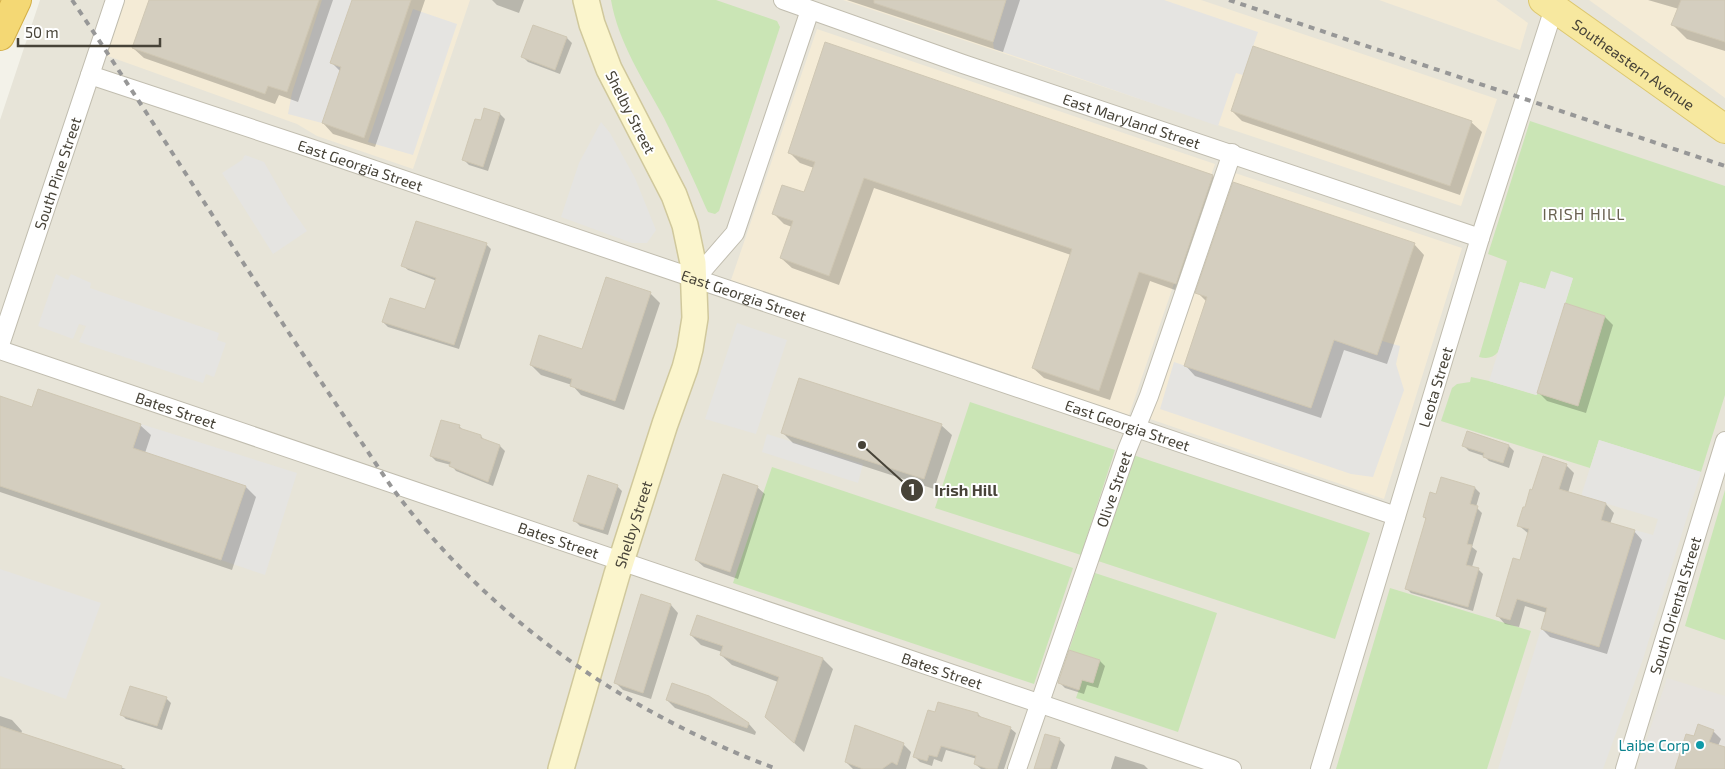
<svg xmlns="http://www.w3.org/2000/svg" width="1725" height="769" viewBox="0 0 1725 769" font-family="'Exo 2',sans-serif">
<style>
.residential{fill:#e7e4d8}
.commercial{fill:#f4ebd6}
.industrial{fill:#e6e3de}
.green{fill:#cae5b5}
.parking{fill:#e5e4e1}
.shadow{fill:#0003}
.building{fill:#d4cebf;stroke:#cfc7b3}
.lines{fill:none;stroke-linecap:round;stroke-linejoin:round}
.street-casing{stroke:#c1bdaf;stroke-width:20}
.secondary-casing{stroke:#d0c89c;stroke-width:28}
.primary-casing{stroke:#dcc76f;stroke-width:30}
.highway-casing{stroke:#d3ae44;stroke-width:30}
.street{stroke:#fff;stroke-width:18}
.secondary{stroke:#fbf5cc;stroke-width:25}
.primary{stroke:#f7e89f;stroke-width:28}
.highway{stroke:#f4d874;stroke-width:28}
.rail{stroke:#979797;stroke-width:4;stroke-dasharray:6 6;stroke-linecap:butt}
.culture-dot{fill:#0f9aa8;stroke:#fff;stroke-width:2}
.labels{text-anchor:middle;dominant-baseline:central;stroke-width:4;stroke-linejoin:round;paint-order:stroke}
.street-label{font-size:15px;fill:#474338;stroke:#fff}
.culture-label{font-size:15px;fill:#0d838f;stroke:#fff;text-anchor:end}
.neighbourhood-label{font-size:16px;letter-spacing:1px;fill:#696250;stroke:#fff}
.leader{fill:none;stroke:#474338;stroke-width:2}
.callout-dot{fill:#474338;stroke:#fff;stroke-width:2}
.mark-label{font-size:15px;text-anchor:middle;font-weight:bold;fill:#fff}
.callout-label{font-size:16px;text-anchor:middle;font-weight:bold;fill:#474338;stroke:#fff;stroke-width:4;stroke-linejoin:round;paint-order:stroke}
</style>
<rect width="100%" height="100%" fill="#f3f2e9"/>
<!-- residential -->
<path class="residential" d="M40,0h1685v769h-1725v-649z"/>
<!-- commercial -->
<path class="commercial" d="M124,0h346l-57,169 -96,-33 -20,-12 -192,-69z
M843,0h358l296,99 -36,107z
M1379,0h117l32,23 -8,27z
M1589,0h136v98l-19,-14z
M817,29l398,135 -86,251 -398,-135z
M1232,172l230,76 -78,251 -234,-80z"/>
<!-- industrial -->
<path class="industrial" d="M1667,678l58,18v73h-88z"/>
<!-- green -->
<path class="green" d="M611,0h105l61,21 3,6 -61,184 -4,3 -7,-2 -2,-4c-13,-30 -27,-60 -42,-90 -20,-37 -46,-76 -53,-118z
M1530,121l195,65v209l-24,77 -102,-32 -9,28 -149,-47 11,-33 5,-4 13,-2 1,-5 18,4 47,14 1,-2 41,13 27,-90 -40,-13 8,-25 -28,11 -25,-7 -22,70c-5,6 -11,7 -19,5l28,-96 -19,-7z
M970,402l145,48 -34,105 -146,-47z
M1133,455l237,78 -35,106 -237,-78z
M772,467l301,101 -39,116 -301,-101z
M1725,490v150l-40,-14z
M1095,573l122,40 -39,119 -102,-34 6,-18 11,3 7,-23 -31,-10z
M1390,588l141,43 -44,138h-151z"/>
<!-- parking -->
<path class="parking" d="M322,0h30l-21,63 10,4 -19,56 -34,-9 4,-21z
M1006,0h158l94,32 -15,43 -7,-2 -18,53 -224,-77 -1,-7z
M413,9l44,15 -44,131 -45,-13z
M601,122l9,11 25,45 21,52 -9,13h-15l-71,-26 18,-54z
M245,155l19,7 24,42 19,27 -34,23 -51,-81 20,-13z
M1551,271l22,7 -36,117 -48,-14 31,-99 25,7z
M56,274l12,6 3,-6 20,9 -1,5 129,45 -2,7 9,3 -12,34 -8,-3 -3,9 -124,-41 7,-16 -7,-2 -6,15 -35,-13z
M737,323l50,17 -31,94 -51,-15z
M1334,340l43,15 5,-14 18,5 -4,18 8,26 -31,87 -22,-3 -191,-65 14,-47 136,46z
M141,424l156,49 -32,102 -44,-15 25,-74 -113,-38z
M767,434l96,30 -5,19 -96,-31z
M1599,440l102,32 -58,187 -40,110h-105l43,-140 58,17 36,-116 18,5 5,-16 -77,-23z
M0,569l101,34 -35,96 -66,-23z"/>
<!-- shadow -->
<path class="shadow" d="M150,0h183l-35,102 -19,-7 -4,9 -131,-46 -11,-10z
M353,0h72l-50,147 -42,-13 -10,-11 18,-51 -9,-9z
M492,0h32l-5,13 -22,-8z
M847,0h173l-17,52z
M1648,0h77v51l-38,-12 -14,-14 6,-16z
M534,26l33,12 5,5 -12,31 -32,-12 -5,-5z
M485,109l15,5 5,5 -17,52 -19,-6 -5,-5 17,-38z
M1232,111l239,11 11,10 -22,63 -218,-74z
M789,152l424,24 10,10 -37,108 -36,-13 -40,119 -66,-22 -11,-10 38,-113 -197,-67 -35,97 -47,-17 -11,-10 11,-31 -8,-3 -11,-11 32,-19 9,-26 -14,-5z
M486,244l5,5 -32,100 -71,-22 -5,-5 42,-11 12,-30 -29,-11 -6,-5z
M1414,244l10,11 -37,109 -43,-14 -23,68 -126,-42 -10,-11 22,-63 -10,-10z
M650,293l10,10 -36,107 -43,-15 -9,-10 -31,-10 -10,-10 52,-14z
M1605,317l8,8 -27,88 -39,-12 -8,-8z
M0,397l33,12 107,16 11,10 -6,18 101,34 10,10 -24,73 -232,-78z
M941,425l11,10 -18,54 -141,-46 -10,-10z
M459,426l4,4 18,6 4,5 15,5 5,5 -12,35 -37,-15 -5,-6 -15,-4 -5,-5z
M1468,432l41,14 5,5 -5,17 -20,-7 -5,-5 -15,-5 -5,-5z
M1566,465l8,8 -6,20 38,11 8,9 -4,11 24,7 8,9 -35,114 -57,-17 -8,-8 5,-16 -22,-7 -6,21 -14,-3 -8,-9 24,-54 8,-27 -11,-9 8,-16z
M1442,478l33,10 5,5 -4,14 6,6 -10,34 5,4 -5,16 6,2 5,5 -10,37 -62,-18 -5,-5 21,-68 -3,-3 13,-22z
M617,486l5,5 -14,44 -28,-9 -5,-5z
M757,487l8,7 -27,85 -34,-12 -8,-7z
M642,596l29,9 7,8 -27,86 -28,-9 -7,-7z
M698,617l125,42 10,10 -29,83 -38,-35 12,-35 -46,-17 -11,-10 1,-3 -21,-7 -10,-10z
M1070,651l30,10 5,5 -7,22 -11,-3 -3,9 -19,-6 -5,-5z
M166,698l5,5 -9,27 -36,-11 -5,-5z
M709,698l40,26 7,8 -1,3 -80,-27 -8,-8z
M936,714h42l4,4 28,10 6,5 -12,36h-23l-6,-5 2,-5 -31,-9 -4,12 -8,-3 -2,7 -12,-4 -5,-5z
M0,716l12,4 10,11 -1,3 105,35h-126z
M1713,731l8,8 -3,7 7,3v20h-49l18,-31z
M1046,735l14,5 5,5 -8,24h-22z
M903,744l8,8 -5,17h-53l-7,-7z
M1115,756l29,9 4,4h-37z"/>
<!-- building -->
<path class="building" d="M149,0h170l-32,92 -19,-6 -3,8 -133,-46z
M352,0h59l-47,138 -42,-15 19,-56 -11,-4z
M874,0h132l-13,42 -119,-39z
M1681,0h44v42l-54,-17z
M533,25l34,12 -12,33 -34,-13z
M825,42l388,133 -37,109 -37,-12 -40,119 -67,-23 40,-119 -208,-71 -35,98 -49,-18 13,-37 -21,-7 10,-29 22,7 11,-30 -27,-9z
M1253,46l219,75 -22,65 -219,-75z
M484,108l16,5 -17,54 -21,-7 13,-41 6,1z
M1233,182l182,61 -38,112 -43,-15 -23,68 -127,-42 23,-69 -12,-4z
M416,221l71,22 -33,102 -72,-23 8,-24 35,11 11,-31 -35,-12z
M606,277l45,15 -36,109 -45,-15 2,-7 -42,-14 9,-30 43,14z
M1565,303l40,13 -27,90 -41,-13z
M799,378l143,46 -18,55 -143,-46z
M38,389l103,35 -8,24 113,38 -25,74 -221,-74v-90l32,11z
M441,420l19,5 -1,3 22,7v3l19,7 -12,37 -39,-16 2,-4 -21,-6z
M1467,431l42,14 -6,18 -20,-6 1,-4 -22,-7z
M1543,456l24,8 -8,25 47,14 -5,17 34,10 -36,117 -58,-18 6,-21 -30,-9 -7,21 -14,-4 17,-58 7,2 9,-31 -12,-3 6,-19h2l5,-18 2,1z
M723,474l35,12 -28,86 -35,-12z
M588,475l30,10 -15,45 -30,-9z
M1441,477l34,10 -5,17 8,2 -11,38 5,1 -6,20 13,3 -11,39 -63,-18 21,-71 -3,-1 7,-25 6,2z
M641,594l30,10 -28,89 -29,-10z
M697,615l126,43 -29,85 -29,-26 14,-40 -59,-22 3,-9 -33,-11z
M1069,650l31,10 -7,23 -11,-3 -3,10 -21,-7z
M672,683l37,13 40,27 -2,5 -81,-28z
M130,686l37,11 -10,29 -37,-11z
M938,702l40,11v3l33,11 -14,42h-9l-14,-5 2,-8 -35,-10 -4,11 -8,-2 -2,6 -14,-4 15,-47 7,2z
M1698,724l16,6 -5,12 16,5v22h-50l11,-35 8,2z
M855,725l49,18 -7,22 -5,-3 -10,7h-19l-18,-7z
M0,726l122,40 -1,3h-121z
M1045,734l15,4 -10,31h-16z"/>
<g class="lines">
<!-- street casing -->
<g class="street-casing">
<g id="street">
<path id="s1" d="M783,0l180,64 517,174"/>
<path id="s2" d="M90,75l217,72 1089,369"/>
<path d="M695,279l40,-46 75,-223"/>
<path id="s3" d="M0,345l115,-345"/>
<path id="s4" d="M0,350l1232,419"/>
<path id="s5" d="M1017,769l110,-319 22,-54 83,-243"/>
<path id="s6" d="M1320,769l160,-531 74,-230"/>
<path id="s7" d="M1625,769l100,-328"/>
</g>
</g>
<!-- secondary casing -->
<g class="secondary-casing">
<g id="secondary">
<path id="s8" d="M561,769l56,-195 48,-150 20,-56 5,-19 5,-31 -2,-55 -8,-38 -11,-30 -65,-126 -17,-45 -6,-24"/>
</g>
</g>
<!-- primary casing -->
<g class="primary-casing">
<g id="primary">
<path id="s9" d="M1543,0l182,129"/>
</g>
</g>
<!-- highway casing -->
<g class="highway-casing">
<path id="highway" d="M0,36l17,-36"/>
</g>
<!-- street -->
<use href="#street" class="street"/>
<!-- secondary -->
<use href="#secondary" class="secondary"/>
<!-- primary -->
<use href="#primary" class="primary"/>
<!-- highway -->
<use href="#highway" class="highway"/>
<!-- rail -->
<path class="rail" d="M72,0c74,110 144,222 217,333 23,35 47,71 71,107 15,22 29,45 46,66 95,121 227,210 371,263
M1229,0l496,166"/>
</g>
<!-- markers -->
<circle class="culture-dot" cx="1700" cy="745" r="5"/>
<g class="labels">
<!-- street labels -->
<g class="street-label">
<text stroke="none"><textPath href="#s9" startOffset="111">Southeastern Avenue</textPath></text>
<text transform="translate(631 112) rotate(63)">Shelby Street</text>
<text stroke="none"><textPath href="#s1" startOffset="369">East Maryland Street</textPath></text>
<text stroke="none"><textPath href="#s2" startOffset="285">East Georgia Street</textPath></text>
<text stroke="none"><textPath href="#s3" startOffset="181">South Pine Street</textPath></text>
<text stroke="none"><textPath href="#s2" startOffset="690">East Georgia Street</textPath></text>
<text stroke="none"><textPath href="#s6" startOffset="399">Leota Street</textPath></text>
<text stroke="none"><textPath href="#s4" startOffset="186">Bates Street</textPath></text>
<text stroke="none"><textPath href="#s2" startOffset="1095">East Georgia Street</textPath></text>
<text stroke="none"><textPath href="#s5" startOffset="296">Olive Street</textPath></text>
<text stroke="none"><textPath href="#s8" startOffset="255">Shelby Street</textPath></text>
<text stroke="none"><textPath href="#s4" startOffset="590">Bates Street</textPath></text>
<text stroke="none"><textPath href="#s7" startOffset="171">South Oriental Street</textPath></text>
<text stroke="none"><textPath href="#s4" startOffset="995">Bates Street</textPath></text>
</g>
<!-- culture labels -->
<g class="culture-label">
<text x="1690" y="745">Laibe Corp</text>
</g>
<!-- neighbourhood labels -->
<g class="neighbourhood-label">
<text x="1584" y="213">IRISH HILL</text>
</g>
</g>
<!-- callouts -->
<path class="leader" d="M862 445L912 490"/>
<g class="callout-dot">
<circle cx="862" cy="445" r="5"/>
<circle cx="912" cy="490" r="12"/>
</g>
<g class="mark-label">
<text x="912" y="495">1</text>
</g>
<g class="callout-label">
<text x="966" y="496">Irish Hill</text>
</g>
<!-- scale -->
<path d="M18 38v8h142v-8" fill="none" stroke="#474338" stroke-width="2.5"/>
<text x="25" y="38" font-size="15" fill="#474338" stroke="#ffffff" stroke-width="4" paint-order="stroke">50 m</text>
</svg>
